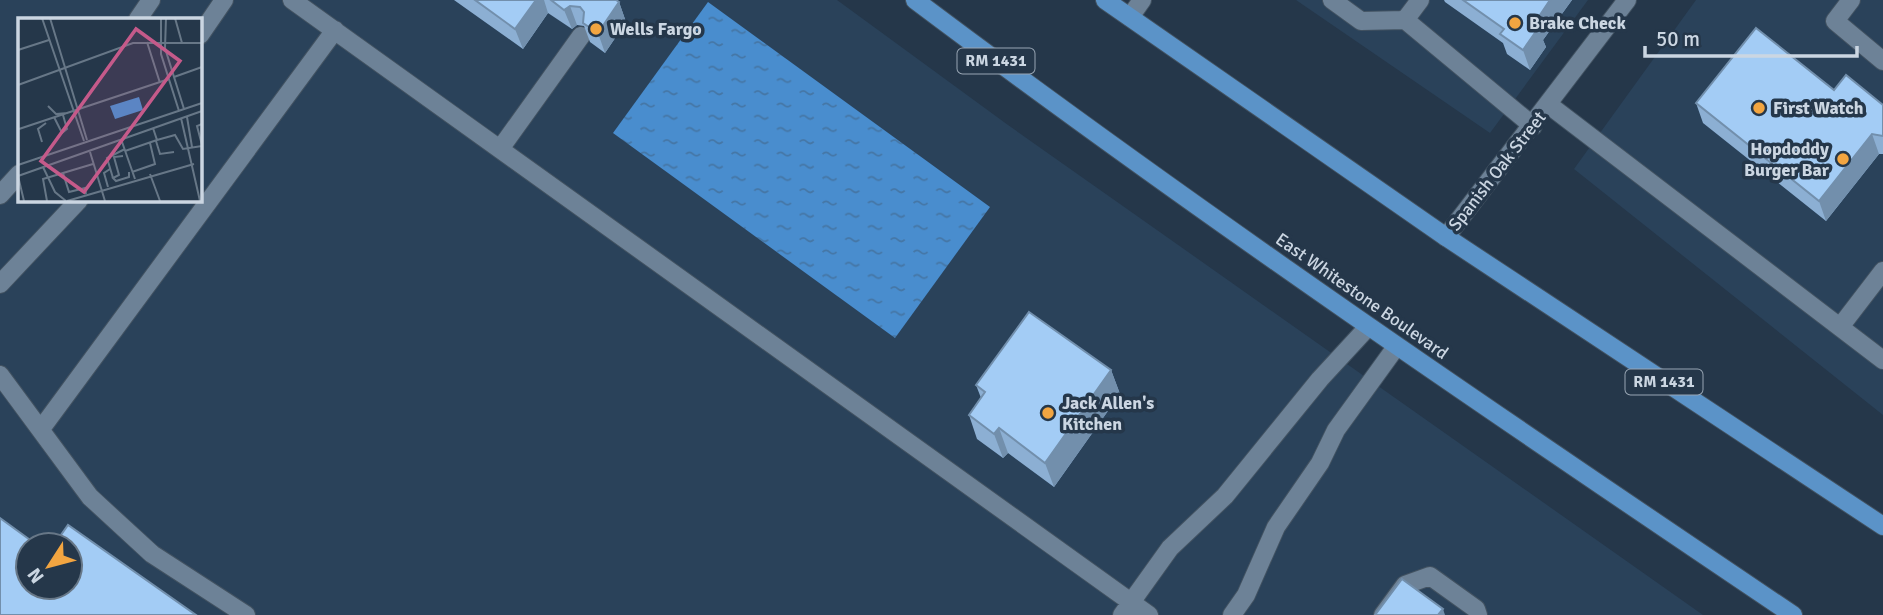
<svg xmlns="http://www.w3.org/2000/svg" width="1883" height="615" viewBox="0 0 1883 615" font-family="Signika,sans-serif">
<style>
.built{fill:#2a425a;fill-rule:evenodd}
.water{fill:url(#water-ripples)}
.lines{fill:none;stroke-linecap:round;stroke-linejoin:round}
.minor-casing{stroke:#425261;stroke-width:20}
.major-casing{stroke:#425261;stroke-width:20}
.minor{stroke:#6d8297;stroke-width:18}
.major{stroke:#5b93c8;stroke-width:18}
.wall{fill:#8cafd3}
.shaded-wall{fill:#728fac}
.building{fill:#a3ccf5;stroke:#728fac;stroke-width:2}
.poi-dot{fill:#f2a541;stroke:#25374a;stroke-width:2.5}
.labels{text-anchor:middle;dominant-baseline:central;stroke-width:7;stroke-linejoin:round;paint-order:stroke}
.shield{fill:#25374a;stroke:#99a6b4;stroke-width:2}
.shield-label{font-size:16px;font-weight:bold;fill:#cbd6e2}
.poi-label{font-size:18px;font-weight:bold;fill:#cbd6e2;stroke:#25374a;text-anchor:start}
.street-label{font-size:18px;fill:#cbd6e2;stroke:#25374a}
.inset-road{fill:none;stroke:#677787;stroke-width:2}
.view{fill:#c55a8a;fill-opacity:0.15;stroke:#c55a8a;stroke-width:3.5}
.inset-edge{fill:none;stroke:#cbd6e2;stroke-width:3.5}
</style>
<defs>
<pattern id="water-ripples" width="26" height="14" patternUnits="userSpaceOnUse" patternTransform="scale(1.75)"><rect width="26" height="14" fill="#498dce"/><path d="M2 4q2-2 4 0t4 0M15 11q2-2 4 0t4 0" fill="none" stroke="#4576a5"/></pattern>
</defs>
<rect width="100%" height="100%" fill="#25374a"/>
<!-- built -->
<path class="built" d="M0,0h837l171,125 695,490h-1703zM19,19h181v181h-181zM28,545h42v42h-42z
M1296,0h292l-98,133z
M1696,0h187v415l-309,-246z"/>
<!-- water -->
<path class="water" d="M708,2l282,205 -95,131 -282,-205z"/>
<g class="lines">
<!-- minor casing -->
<g class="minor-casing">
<path id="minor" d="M292,0l857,615
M1332,0l29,21 44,-1 15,-20
M1851,0l-16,21 48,40
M1130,17l12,-17
M138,19l13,-19
M1404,19l129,107
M200,35l24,-35
M1549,105l334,255
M500,149l81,-113
M0,195l19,-21
M1446,237l181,-237
M0,284l79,-84
M1840,327l43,-56
M0,375l90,122 62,57 94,61
M41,429l294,-399
M1122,615l48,-67 55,-52 95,-117 48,-52
M1232,615l14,-20 30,-68 44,-64 16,-33 60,-83
M1383,615l22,-30 25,-9 46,33 2,6"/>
</g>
<!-- major casing -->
<g class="major-casing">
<path id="major" d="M915,0c286,215 581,415 878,615
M1105,0l341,237 437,289"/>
</g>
<!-- minor -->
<use href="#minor" class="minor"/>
<!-- major -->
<use href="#major" class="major"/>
</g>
<!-- wall -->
<path class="wall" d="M454,0h162l3,2 7,20 -21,31 -15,-11 -6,-16 -7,-1 -5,4 -24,-16 -25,36z
M1444,0h128l-29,40 3,7 -16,23 -23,-16 -4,-11 -58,-41z
M1834,90l49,15v49h-4l-53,67 -123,-98 -7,-20z
M1111,370l9,24 -66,93 -46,-34 -5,5 -26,-19 -8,-24 12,-17 -5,-13z"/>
<!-- shaded-wall -->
<path class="shaded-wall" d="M536,0h8l4,13 -25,36 -8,-20z
M1550,0h22l-29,40 3,7 -16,23 -7,-20 11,-26z
M619,2l7,20 -21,31 -7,-20z
M570,6l7,19 -5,4 -8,-19z
M1872,134l7,20 -53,67 -7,-20z
M1111,370l9,24 -66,93 -9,-24z
M999,428l9,25 -5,5 -9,-24z
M1443,609l2,6h-7z"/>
<!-- building -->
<path class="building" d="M475,0h61l-21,29z
M551,0h65l3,2 -21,31 -15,-10 1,-11 -4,-5 -10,-1 -6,4z
M1463,0h87l-16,24 5,3 -16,23 -23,-16 4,-5z
M1756,28l78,62 12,-15 37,30v31l-11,-2 -53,67 -123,-98z
M1029,312l82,58 -66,93 -46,-35 -5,6 -25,-19 16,-23 -9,-7z
M0,518l37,27h-9v42h42v-42h-16l14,-20 128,90h-196z
M1402,579l41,30 -5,6h-63z"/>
<!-- markers -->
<g class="poi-dot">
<circle cx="1515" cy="23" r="7"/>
<circle cx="596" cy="29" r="7"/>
<circle cx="1759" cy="108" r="7"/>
<circle cx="1843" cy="159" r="7"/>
<circle cx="1048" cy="413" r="7"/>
</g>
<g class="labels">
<!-- shield labels -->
<g class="shield">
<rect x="957.5" y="48.5" width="77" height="25" rx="5"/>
<rect x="1625.5" y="369.5" width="77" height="25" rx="5"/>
</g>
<g class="shield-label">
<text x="996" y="61">RM 1431</text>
<text x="1664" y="382">RM 1431</text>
</g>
<!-- poi labels -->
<g class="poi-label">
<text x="1529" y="23">Brake Check</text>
<text x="610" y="29">Wells Fargo</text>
<text x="1773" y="108">First Watch</text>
<text x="1829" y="149" text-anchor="end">Hopdoddy<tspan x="1829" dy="21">Burger Bar</tspan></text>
<text x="1062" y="403">Jack Allen's<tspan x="1062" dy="21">Kitchen</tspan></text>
</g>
<!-- street labels -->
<g class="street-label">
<text transform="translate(1497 171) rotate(-52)">Spanish Oak Street</text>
<text transform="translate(1362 296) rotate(35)">East Whitestone Boulevard</text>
</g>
</g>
<!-- overview -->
<g transform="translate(18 18)">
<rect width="184" height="184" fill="#25374a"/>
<path d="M121,79l4,13 -28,9 -5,-13z" fill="#498dce"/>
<path class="inset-road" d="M24,0l42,123M32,0l37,122M143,0v36l18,57M148,0l-1,30 19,61M157,0l7,25M129,24l13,41M0,32l31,-10M156,59l28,-10M0,67l115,-42h69M30,88l8,8 12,-1M36,99l8,16 5,-4 -4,-14M169,99l5,30M163,100l19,83M184,106l-5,2 5,19M135,110l4,12 18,-5 8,14 19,-3M1,111l150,-50M103,121l14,40M138,123l4,13 14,-2M24,124l-4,-13 8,-6M107,133l32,-11M72,134l15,49M105,138l-9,1 5,18 -6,3 3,3 13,-4v-5M0,147l184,-62M25,149l12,25 11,9M114,154l23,-8 -5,-21M45,155l6,19 16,-4 1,6M132,156l10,27M0,158l184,-65M0,158l6,25M95,160l-6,-20 18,-9M90,169l-4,-14 6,-4M29,183l-4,-22 50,-15M49,183l127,-37"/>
<path class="view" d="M118,11l44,32 -96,131 -43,-31z"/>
<rect width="184" height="184" class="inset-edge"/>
</g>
<!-- north arrow -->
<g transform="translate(49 566) rotate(234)"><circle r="33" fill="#25374a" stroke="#677787" stroke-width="2"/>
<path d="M0-5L12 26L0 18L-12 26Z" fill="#f2a541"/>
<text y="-10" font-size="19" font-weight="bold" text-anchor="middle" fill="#cbd6e2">N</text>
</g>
<!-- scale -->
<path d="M1645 46v10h212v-10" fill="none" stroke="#cbd6e2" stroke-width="3.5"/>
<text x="1656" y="46" font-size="21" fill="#cbd6e2" stroke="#25374a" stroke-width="5" paint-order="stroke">50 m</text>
</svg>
